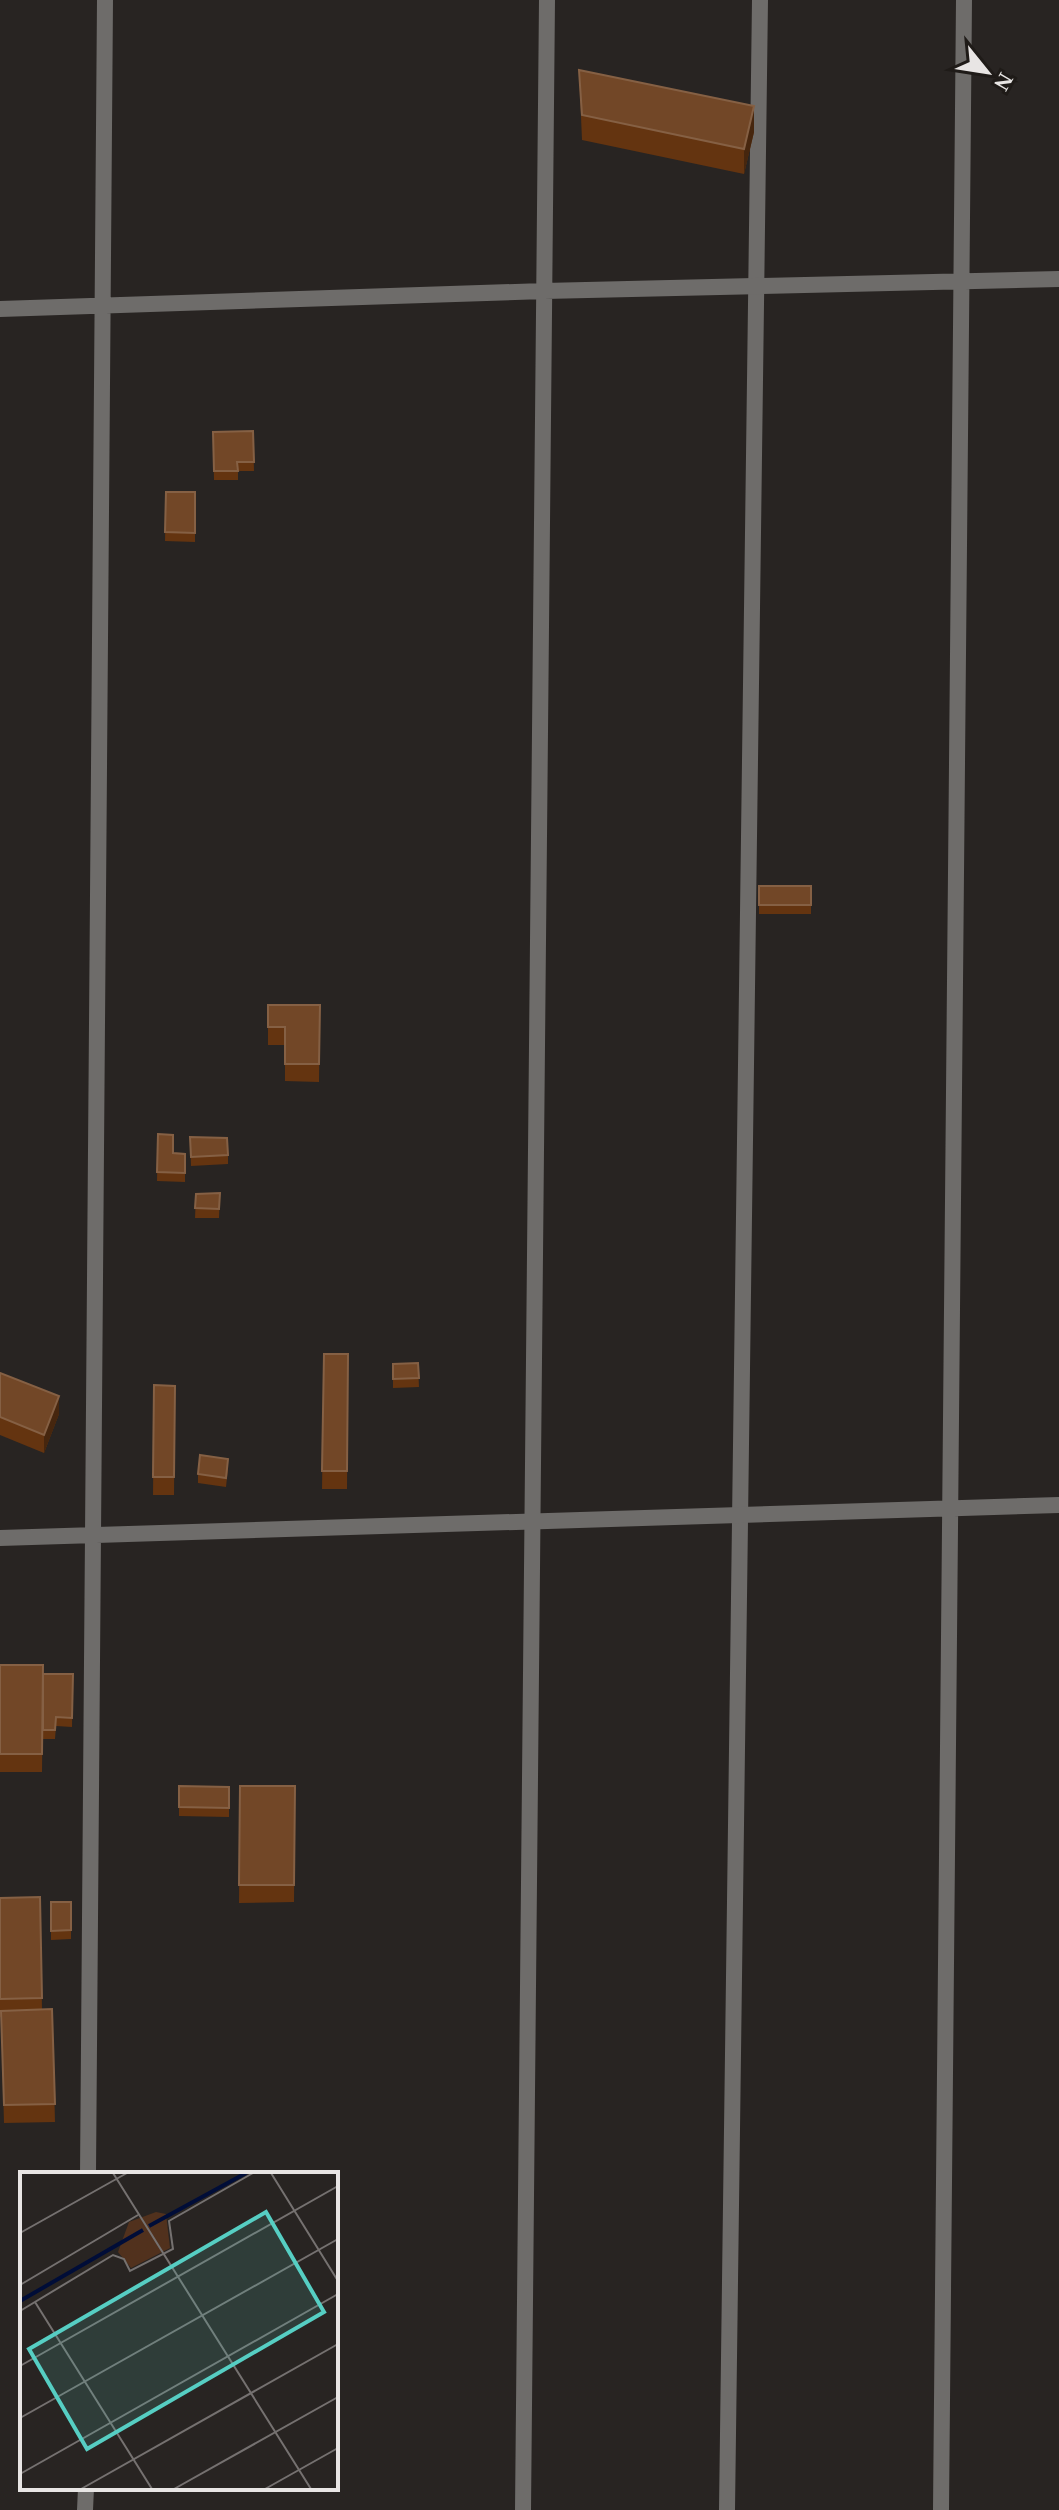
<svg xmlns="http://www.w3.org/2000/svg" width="1059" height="2510" viewBox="0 0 1059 2510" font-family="'Times New Roman',serif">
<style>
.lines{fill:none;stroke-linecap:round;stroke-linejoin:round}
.service{stroke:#6e6c6a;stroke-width:16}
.minor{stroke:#6e6c6a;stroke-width:16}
.wall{fill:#643410}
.shaded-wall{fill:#46260e}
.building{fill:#724727;stroke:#856044;stroke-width:2}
.inset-river{fill:none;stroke:#000d38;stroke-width:4}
.inset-road{fill:none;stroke:#757170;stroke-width:2}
.view{fill:#56cec3;fill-opacity:0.15;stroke:#56cec3;stroke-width:4}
.inset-edge{fill:none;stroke:#e8e5e4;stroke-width:4}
</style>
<rect width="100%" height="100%" fill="#282422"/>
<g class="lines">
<!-- service -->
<path class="service" d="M727,2510l33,-2510"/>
<!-- minor -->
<path class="minor" d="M0,309l544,-18 515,-12
M0,1538l1059,-33
M88,2174l17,-2174
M85,2510l1,-22
M523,2510l24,-2510
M941,2510l23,-2510"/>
</g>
<!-- wall -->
<path class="wall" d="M579,70l175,62 -10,42 -162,-34z
M253,431l1,40h-16v9h-24l-1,-48z
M166,492h29v50l-30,-1z
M759,886h52v28h-52z
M268,1005h52l-1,77 -34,-1v-36h-17z
M158,1134l15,19 12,1v28l-28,-1z
M190,1137l38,18v9l-37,2z
M220,1193l-1,25h-24l1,-24z
M324,1354h24l-1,135h-25z
M418,1363l1,24 -26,1v-24z
M0,1373l59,41 -15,39 -44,-18z
M154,1385l21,1 -1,109h-21z
M228,1468l-2,19 -28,-4v-9z
M0,1665l43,13 30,-4 -1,53 -16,-1 -1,13h-12v-50l-1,83h-42z
M179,1786l50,1v30l-50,-1z
M240,1786h55l-1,116 -55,1z
M40,1897l2,112h10l3,113 -51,1 -3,-106h-1v-119z
M51,1902h20v37l-20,1z"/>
<!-- shaded-wall -->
<path class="shaded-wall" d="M754,106v26l-10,42v-25z
M59,1396v18l-15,39v-18z"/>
<!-- building -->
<path class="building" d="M579,70l175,36 -10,43 -162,-34z
M253,431l1,31h-17l1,9h-24l-1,-39z
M166,492h29v41l-30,-1z
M759,886h52v19h-52z
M268,1005h52l-1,59h-34v-37h-17z
M158,1134l15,1v18l12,1v19l-28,-1z
M190,1137l37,1 1,17 -37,2z
M220,1193l-1,16 -24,-1 1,-14z
M324,1354h24l-1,117h-25z
M418,1363l1,15 -26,1v-15z
M0,1373l59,23 -15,39 -44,-18z
M154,1385l21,1 -1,91h-21z
M200,1455l28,4 -2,19 -28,-4z
M0,1665h43l-1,89h-42z
M43,1674h30l-1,44 -16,-1 -1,13h-12z
M179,1786l50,1v21l-50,-1z
M240,1786h55l-1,99h-55z
M40,1897l2,101 -42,1v-101z
M51,1902h20v28l-20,1z
M52,2009l3,95 -51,1 -3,-94z"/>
<!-- overview -->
<g transform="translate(20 2172)">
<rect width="318" height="318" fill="#282422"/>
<path d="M136,40l10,2 4,34 -39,20 -13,-16 11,-30z" fill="#51311d"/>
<path class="inset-river" d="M129,54l97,-53M0,129l123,-71"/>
<path class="inset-road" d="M93,1l198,316M251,1l67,108M0,61l107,-60M0,113l118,-70M15,130l117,187M0,139l93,-56 11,4 6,12 43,-22 -4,-28 84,-48M0,194l318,-180M0,246l318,-179M0,302l318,-180M61,317l257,-145M154,317l164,-92M245,317l73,-41"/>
<path class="view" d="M246,40l58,100 -237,137 -58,-100z"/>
<rect width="318" height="318" class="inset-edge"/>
</g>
<!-- north arrow -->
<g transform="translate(987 72) rotate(120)" stroke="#1f1b18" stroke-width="6" paint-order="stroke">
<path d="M0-6L14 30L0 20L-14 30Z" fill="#e8e5e4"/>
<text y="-12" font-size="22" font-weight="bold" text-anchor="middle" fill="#e8e5e4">N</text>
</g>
</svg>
